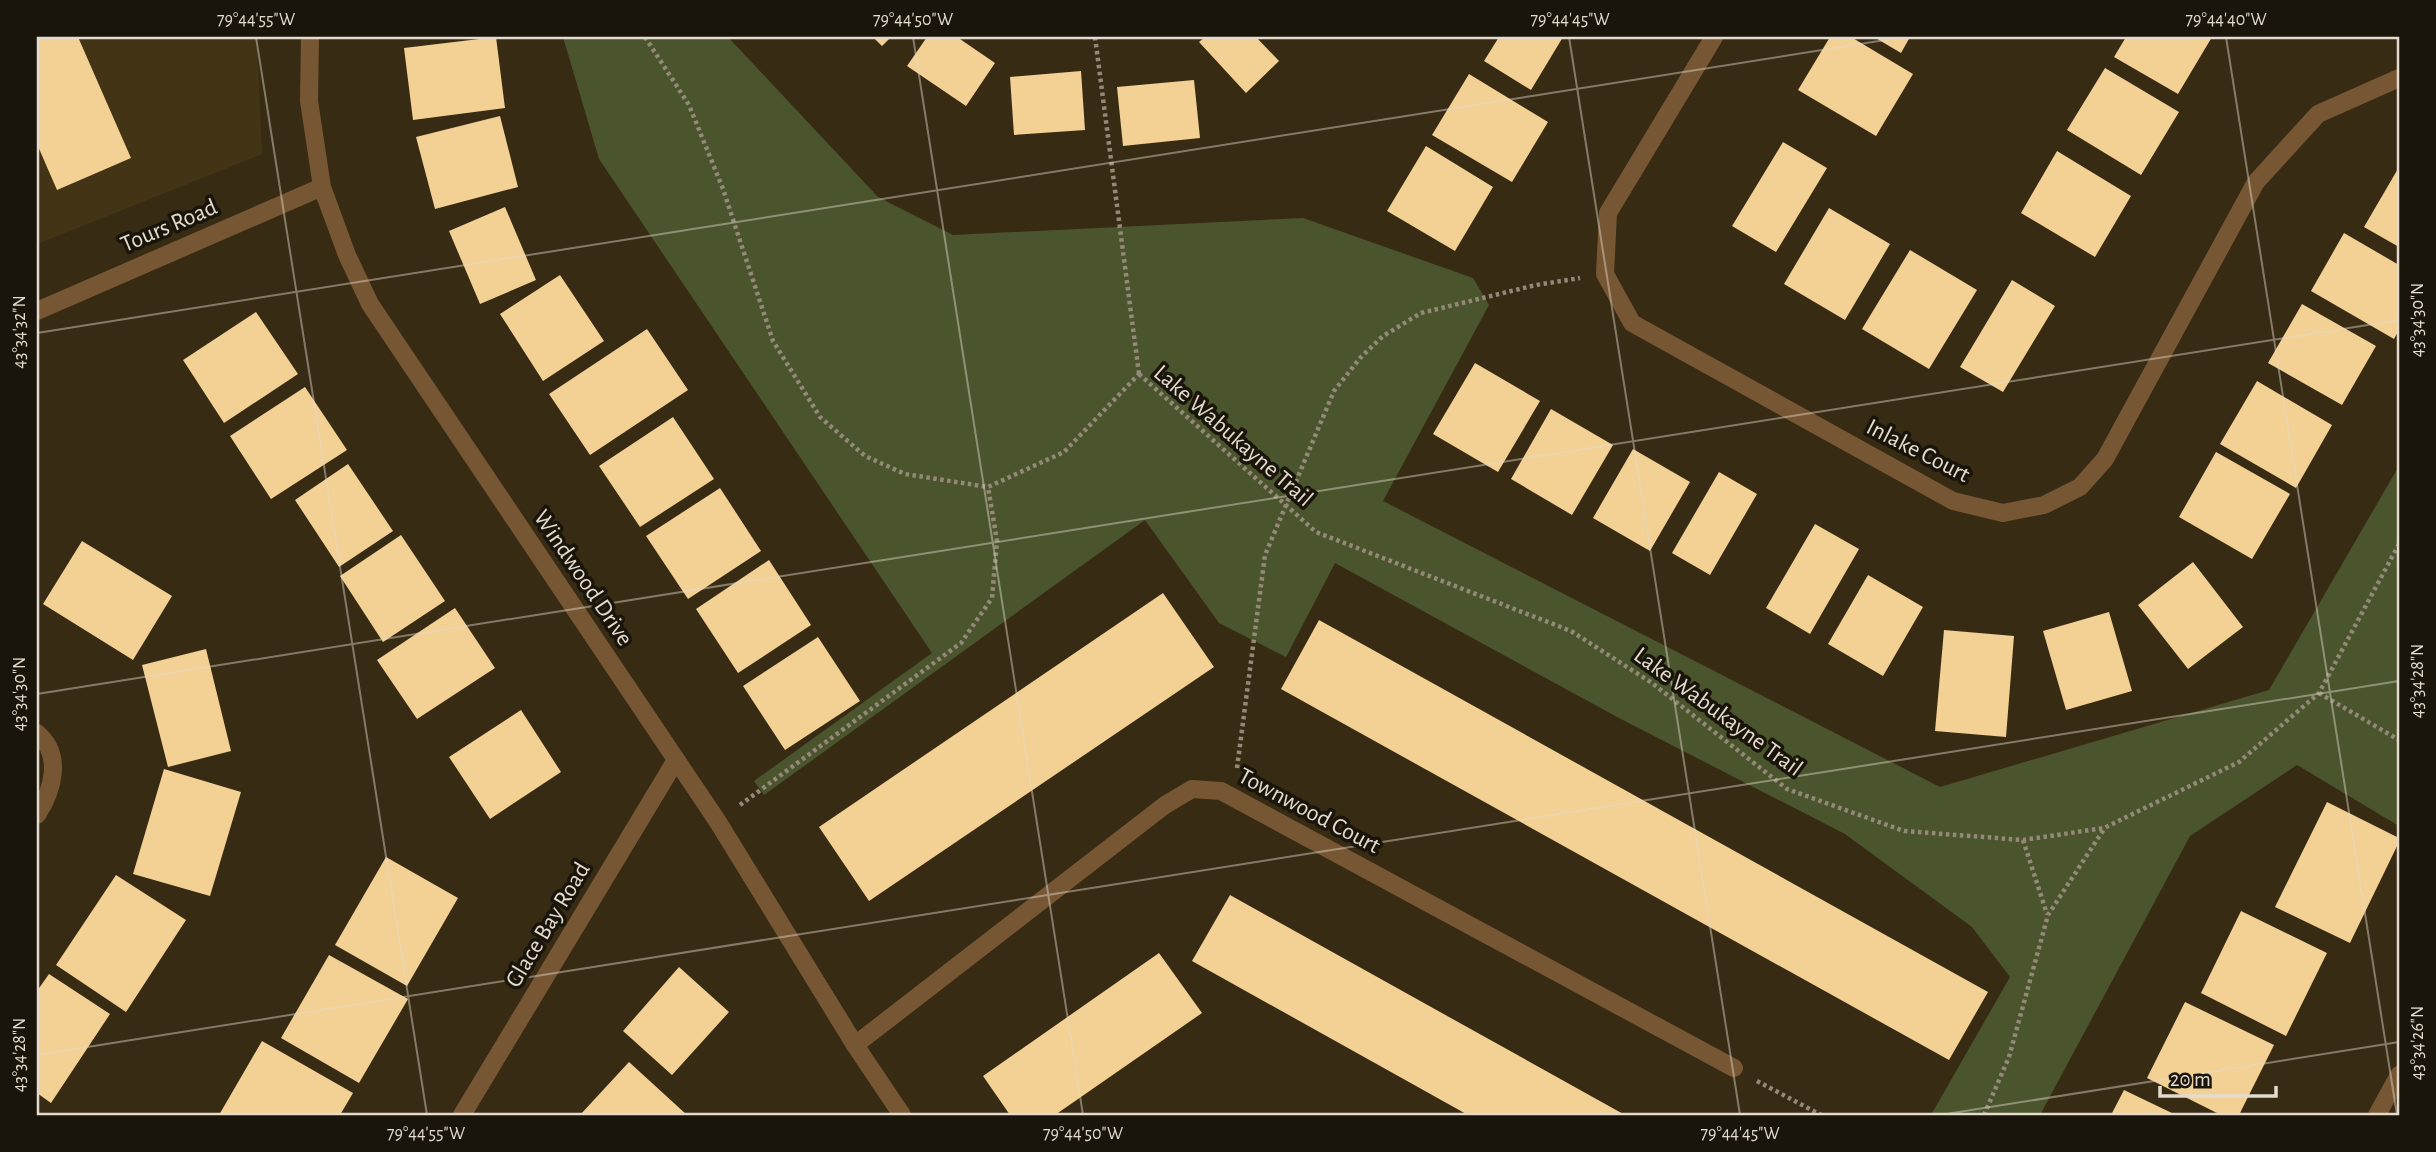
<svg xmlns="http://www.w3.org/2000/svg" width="2436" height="1152" viewBox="0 0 2436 1152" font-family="'Alegreya Sans',sans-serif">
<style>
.built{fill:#443416}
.green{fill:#4a552d}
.building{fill:#f3d093}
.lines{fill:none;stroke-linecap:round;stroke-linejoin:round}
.path{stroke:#948978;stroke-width:4.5;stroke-dasharray:3.5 3.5;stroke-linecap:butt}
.minor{stroke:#775733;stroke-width:18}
.tertiary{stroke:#775733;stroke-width:18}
.ticks{fill:none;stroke:#e4dbce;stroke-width:2;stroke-opacity:0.45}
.labels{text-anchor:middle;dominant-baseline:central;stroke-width:7;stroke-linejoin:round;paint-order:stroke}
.street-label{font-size:24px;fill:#e4dbce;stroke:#1a150b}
.neatline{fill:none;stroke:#e4dbce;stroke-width:2.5}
.ticks-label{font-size:18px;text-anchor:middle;fill:#e4dbce}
</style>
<rect width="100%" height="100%" fill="#382b14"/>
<!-- built -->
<path class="built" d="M37,37h220l5,117 -222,89 -3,-6z"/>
<!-- green -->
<path class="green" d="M563,37h165l150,160 75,38 350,-17 170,60 16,27 -106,196 557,286 329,-97 130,-224v360l-102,-61 -107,71 -150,279h-109l79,-138 -38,-50 -127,-93 -226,-116 -284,-155 -49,94 -67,-34 -74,-103 -381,275 -10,-14 178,-128 -333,-494z"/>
<!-- building -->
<path class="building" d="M37,37h41l53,121 -74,32 -20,-46z
M496,37l9,71 -92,12 -9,-72z
M873,37h18l-9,9z
M927,37h30l38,26 -29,43 -59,-40z
M1205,37h51l23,24 -33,32 -47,-51z
M1499,37h64l-32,53 -47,-29z
M1830,37h21l62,37 -37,62 -78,-46z
M1874,37h36l-9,16z
M2126,37h86l-34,57 -64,-37z
M2105,68l74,44 -38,63 -74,-45z
M1081,71l4,59 -71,5 -4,-58z
M1469,74l79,48 -36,60 -80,-47z
M1194,80l6,58 -77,8 -6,-59z
M500,116l18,71 -83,22 -19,-72z
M1783,142l44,26 -51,84 -44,-26z
M1426,146l67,41 -38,64 -68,-40z
M2057,151l74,45 -36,61 -74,-44z
M2399,167v80l-35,-20z
M505,207l31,73 -56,24 -31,-73z
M1829,208l61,36 -45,76 -61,-36z
M2344,233l55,32v65l-5,9 -83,-48z
M1910,250l67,40 -48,79 -67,-40z
M560,275l44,66 -61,40 -43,-67z
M2012,280l43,26 -52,86 -43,-25z
M2302,304l74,42 -34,59 -74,-42z
M256,312l42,62 -74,49 -41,-63z
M647,329l41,61 -98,65 -41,-61z
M1475,363l65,38 -42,71 -65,-38z
M2257,381l75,44 -36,63 -76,-44z
M305,387l42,63 -76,49 -41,-63z
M1551,409l62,36 -41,70 -61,-36z
M673,417l41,62 -74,48 -41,-61z
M1633,449l57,33 -40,69 -57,-33z
M2216,452l74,42 -38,65 -73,-42z
M348,464l45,67 -54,36 -44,-67z
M1719,472l38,22 -47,81 -38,-22z
M720,488l41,63 -73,48 -42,-63z
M1815,524l44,25 -49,85 -44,-26z
M401,535l44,66 -62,41 -43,-66z
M82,541l90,55 -39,64 -90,-56z
M769,560l42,65 -73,48 -42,-64z
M2193,562l50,65 -55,42 -50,-64z
M1868,575l55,32 -40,69 -55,-32z
M1163,593l51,74 -345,234 -50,-74z
M455,608l40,60 -78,51 -40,-59z
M2109,612l23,79 -66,19 -23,-79z
M1319,620l669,372 -39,68 -668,-371z
M1944,630l70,6 -8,101 -71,-6z
M818,637l42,64 -75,49 -42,-64z
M206,649l25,102 -63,16 -26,-102z
M521,710l40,62 -71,47 -41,-62z
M164,769l77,23 -31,104 -77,-22z
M2327,802l72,36v4l-49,101 -75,-36z
M386,857l72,41 -51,88 -72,-41z
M116,875l70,45 -60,92 -70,-47z
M1230,895l395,220h-157l-276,-154z
M2241,911l86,42 -41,83 -85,-43z
M1159,953l43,60 -147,102h-45l-27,-39z
M329,955l79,44 -49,84 -78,-45z
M679,967l50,45 -57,63 -49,-44z
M49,974l61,40 -59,89 -14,-10v-102z
M2185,1002l89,43 -35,70h-18l-74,-37z
M262,1041l91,52 -13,22h-121z
M629,1062l58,53h-107z
M2124,1090l52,25h-65z"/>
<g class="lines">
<!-- path -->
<path class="path" d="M645,37l44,68 34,84 50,152 47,76 45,39 40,18 83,13 76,-35 75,-78
M1095,37l44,337
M1139,374l177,158 255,99 81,52 135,106 117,42 119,9 81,-12 135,-66 80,-69 80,-149
M2319,693l80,47
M1237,768l28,-213 69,-164 27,-34 22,-21 38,-23 115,-28 44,-7
M740,805l221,-162 31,-45 5,-57 -9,-54
M2023,840l24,74
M1757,1081l64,34
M1984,1115l25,-58 39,-142 56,-86"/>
<!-- minor -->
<path class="minor" d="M1714,37l-106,176 -3,61 27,49 321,178 50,12 41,-8 36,-18 25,-28 151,-277 62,-68 81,-36
M37,733c26,22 16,57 0,82
M855,1045l310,-240 27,-16 29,2 513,277
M462,1115l214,-355
M2377,1115l22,-40"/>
<!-- tertiary -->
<path class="tertiary" d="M310,37l-1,64 13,86 25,68 23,49 348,518 137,223 47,70
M37,311l285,-124"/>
</g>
<!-- ticks -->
<path class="ticks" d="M256,37l171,1078M913,37l170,1078M1569,37l171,1078M2226,37l171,1078M37,333l1867,-296M37,694l2362,-374M37,1055l2362,-374M1940,1115l459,-73"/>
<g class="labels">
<!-- street labels -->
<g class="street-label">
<text transform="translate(169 226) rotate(-23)">Tours Road</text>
<text transform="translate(1233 436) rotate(41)">Lake Wabukayne Trail</text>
<text transform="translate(1918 451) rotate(27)">Inlake Court</text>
<text transform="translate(583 578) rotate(56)">Windwood Drive</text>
<text transform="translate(1718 712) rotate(36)">Lake Wabukayne Trail</text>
<text transform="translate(1309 811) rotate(28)">Townwood Court</text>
<text transform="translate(548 925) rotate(-59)">Glace Bay Road</text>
</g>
</g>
<!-- border -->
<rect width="2436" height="1152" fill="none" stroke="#1a150b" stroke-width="77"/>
<!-- scale -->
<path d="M2160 1086v10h116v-10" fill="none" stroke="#e4dbce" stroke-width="3.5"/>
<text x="2170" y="1086" font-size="21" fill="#e4dbce" stroke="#1a150b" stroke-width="5" paint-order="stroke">20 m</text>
<rect x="38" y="38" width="2360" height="1076" class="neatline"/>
<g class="ticks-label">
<text x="256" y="25">79°44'55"W</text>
<text x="913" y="25">79°44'50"W</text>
<text x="1570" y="25">79°44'45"W</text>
<text x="2226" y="25">79°44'40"W</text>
<text transform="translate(2417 320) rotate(-90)" y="6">43°34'30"N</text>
<text transform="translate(19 332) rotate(-90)" y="6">43°34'32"N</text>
<text transform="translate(2417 681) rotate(-90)" y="6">43°34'28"N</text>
<text transform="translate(19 694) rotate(-90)" y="6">43°34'30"N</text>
<text transform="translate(2417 1043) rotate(-90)" y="6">43°34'26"N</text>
<text transform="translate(19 1055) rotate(-90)" y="6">43°34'28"N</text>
<text x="426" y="1139">79°44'55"W</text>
<text x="1083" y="1139">79°44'50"W</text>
<text x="1740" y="1139">79°44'45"W</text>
</g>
</svg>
